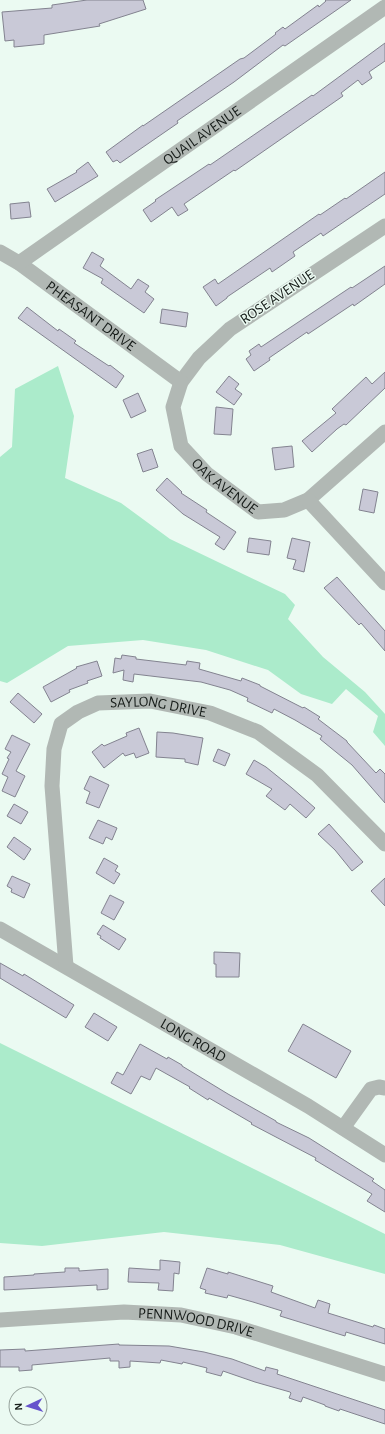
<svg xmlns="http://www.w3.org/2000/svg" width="385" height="1434" viewBox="0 0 385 1434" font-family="'Alegreya Sans',sans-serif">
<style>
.green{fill:#abebcb}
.building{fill:#c9c9d7;stroke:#838390}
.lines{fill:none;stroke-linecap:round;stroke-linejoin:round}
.minor{stroke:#b1b8b4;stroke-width:15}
.labels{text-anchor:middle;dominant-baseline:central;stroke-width:3;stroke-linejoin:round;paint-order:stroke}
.street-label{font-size:15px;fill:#171d1a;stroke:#ebfaf2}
</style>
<rect width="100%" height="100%" fill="#ebfaf2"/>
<!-- green -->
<path class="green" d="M58,366l16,50 -9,62 56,25 49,36 115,55 10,11 -7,14 35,38 42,35 20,22v32l-12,-14 5,-16 -32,-27 -14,15 -31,-10 -33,-24 -62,-20 -63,-10 -75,6 -61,37 -7,-2v-224l12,-10 3,-58z
M0,1043l385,191v40l-105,-29 -116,-13 -122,14 -42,-3z"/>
<!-- building -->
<path class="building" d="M87,0h56l3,9 -47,15 1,2 -56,9v9l-30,3v-7l-9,1 -3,-29 50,-4v-3z
M325,0h26l-66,46 -2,-1 -49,37 -57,39 1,2 -58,40 -3,-3 -4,2 -7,-10 37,-27v1l97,-67 4,-1 32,-24 -1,-1 8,-6 2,2 33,-24 1,2 7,-6z
M385,43v18l-16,11 3,6 -10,7 -4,-5 -17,13 2,3 -108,75 -1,-1 -50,34 4,6 -10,6 -6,-9 -21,15 -8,-12 13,-9 -1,-1 54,-36 1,1 102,-70 1,1z
M88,162l10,14 -43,26 -8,-13 30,-17 -1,-1z
M385,172v22l-62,42 -2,-3 -28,19 2,4 -23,16 -2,-4 -43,29v1l-11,8 -13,-19 12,-8 3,5 101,-70 1,1 25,-17 1,1z
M29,202l2,15 -20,2 -1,-15z
M92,252l12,7 -4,7 31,23 7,-10 11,7 -4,6 9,7 -10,14 -43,-30 2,-4 -20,-11z
M385,266v18l-31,22 -1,-2 -45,30 -1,-2 -38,26 1,2 -16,11 -8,-12 5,-4 -2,-4 10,-7 2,3 90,-60 1,1z
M27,307l31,24 1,-2 17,12 -2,2 35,23 1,-1 14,11 -8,12 -98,-70z
M162,309l26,4 -2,14 -26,-4z
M385,372v16l-39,37 -2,-1 -7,5 -25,23 -10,-11 34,-28 -4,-4 34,-32 6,7z
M229,376l10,8 -4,5 7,5 -8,11 -18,-13z
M138,393l8,18 -15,7 -8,-18z
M216,407l17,2 -2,26 -17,-1z
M292,446l2,21 -19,3 -3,-22z
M152,449l6,18 -15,5 -6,-18z
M167,478l15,14 -1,1 26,17 -1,2 30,20 -12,18 -9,-6 5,-7 -37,-23 -27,-24z
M363,489l15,3 -4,21 -15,-3z
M249,538l22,3 -2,14 -22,-3z
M292,538l18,4 -6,30 -11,-3 3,-9 -9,-2z
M337,577l48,54v20l-24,-28 -2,2 -35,-37z
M122,655l14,2v2l50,6 1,-4 13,2 -1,6 42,12 1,-3 18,7v1l43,22 1,-1 16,10 -2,2 29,22v1l29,31 4,-4 5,5v29l-33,-38 -32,-26 2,-3 -27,-16 -21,-11 -2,4 -25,-12 1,-3 -18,-8 -29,-8 -67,-8 -1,8 -10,-2 1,-10 -11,3 2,-15 6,1z
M97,661l5,15 -15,5 1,2 -19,7 1,2 -19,10 -8,-15 34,-19 -1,-1z
M18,693l24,21 -8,9 -24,-21z
M139,728l10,25 -13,5 -2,-5 -9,3 -2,-3 -19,15 -12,-16 10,-8 2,2 23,-10 -1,-3z
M157,732l16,1 30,5 -5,27 -13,-3v-3l-29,-2z
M12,735l18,9 -14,27 9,5 -10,21 -13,-6 6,-14 -6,-3 7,-15 -2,-1 4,-6 -6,-3z
M218,749l12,5 -5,12 -12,-5z
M254,760l12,7 26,21 23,20 -9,10 -16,-14 -5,6 -19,-14 6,-7 -26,-15z
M90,776l19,9 -10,23 -13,-5 4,-11 -6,-3z
M14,804l14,8 -7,12 -14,-8z
M98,820l19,8 -5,12 -6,-3 -3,7 -14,-6z
M329,824l34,38 -11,9 -17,-21 -17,-16z
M14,837l17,12 -7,11 -17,-13z
M104,858l14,8 -3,5 5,3 -6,10 -18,-11z
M12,876l18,8 -6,14 -13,-6 1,-3 -5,-3z
M385,878v28l-14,-15z
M110,895l14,7 -10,18 -13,-7z
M103,925l23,14 -7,11 -19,-12 1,-2 -4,-2z
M214,952l26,1 -1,24h-23v-13h-2z
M0,963l23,13 1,-2 50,31 -8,13 -66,-40z
M94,1013l23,14 -9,14 -23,-14z
M303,1024l48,27 -15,27 -48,-27z
M140,1044l27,15 1,-2 14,8v1l46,28 48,27v1l33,16 65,41 -2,2 13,9v22l-18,-11 5,-7 -57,-34 1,-2 -65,-34 1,-1 -43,-25 -1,2 -19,-12 1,-1 -34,-19 -6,12 -9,-4 -10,18 -20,-11 6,-11 6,3z
M160,1260l20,2 -1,12 -5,-1 -1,18 -15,-1 1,-7 -31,-1 1,-14 31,2z
M65,1268h14v3l29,-2v20l-11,1v-5l-93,5v-13l30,-2v-1l31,-2z
M207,1268l21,6v-2l45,14 -2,6 44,16 3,-8 12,4 -2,9 45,14 1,-2 11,4v15l-39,-12 -1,4 -65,-20 2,-5 -29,-9 -25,-7 -1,3 -22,-5 1,-3 -6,-2z
M119,1344v1l50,1 35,6 28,7 33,12 1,-4 12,3 -1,4 108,36v14l-45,-15 -1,2 -14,-5v-1l-22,-8 -2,5 -12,-4 2,-5 -1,-1 -35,-10 -32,-11 -2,5 -15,-4 1,-4 -24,-6 -1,2 -21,-4 -1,3 -30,-2v6l-11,1v-7h-9v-3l-78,7v5l-13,1v-4h-19v-17l25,-1v2z"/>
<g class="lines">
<!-- minor -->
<g class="minor">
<path id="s1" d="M385,226l-155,103 -31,29 -18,24 -8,25 8,39 26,28 51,38 26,-2 24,-10 77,-68"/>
<path id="s2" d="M0,252l19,11 162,119"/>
<path id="s3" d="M19,263l366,-256"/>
<path d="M308,500l77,83"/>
<path id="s4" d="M0,929l308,177 77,49"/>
<path id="s5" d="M66,966l-14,-180 2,-37 7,-25 17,-12 20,-9 52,-2 60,12 48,19 59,43 68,69"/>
<path d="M343,1128l28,-39 8,-2 6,1"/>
<path id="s6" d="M0,1320l124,-8 57,3 55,12 149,47"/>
</g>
</g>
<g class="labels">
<!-- street labels -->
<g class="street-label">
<text stroke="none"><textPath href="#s3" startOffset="223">QUAIL AVENUE</textPath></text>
<text transform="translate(277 297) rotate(-34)">ROSE AVENUE</text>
<text stroke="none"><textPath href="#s2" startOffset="111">PHEASANT DRIVE</textPath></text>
<text stroke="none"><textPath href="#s1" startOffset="384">OAK AVENUE</textPath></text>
<text stroke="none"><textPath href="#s5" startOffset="347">SAYLONG DRIVE</textPath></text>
<text stroke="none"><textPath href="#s4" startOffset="223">LONG ROAD</textPath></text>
<text stroke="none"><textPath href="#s6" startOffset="197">PENNWOOD DRIVE</textPath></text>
</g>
</g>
<!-- north arrow -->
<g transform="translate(28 1406) rotate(266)"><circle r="19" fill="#ebfaf2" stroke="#96a29c"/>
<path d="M0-3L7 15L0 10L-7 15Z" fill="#6653cc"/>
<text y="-6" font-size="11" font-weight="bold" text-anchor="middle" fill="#171d1a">N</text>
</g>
</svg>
